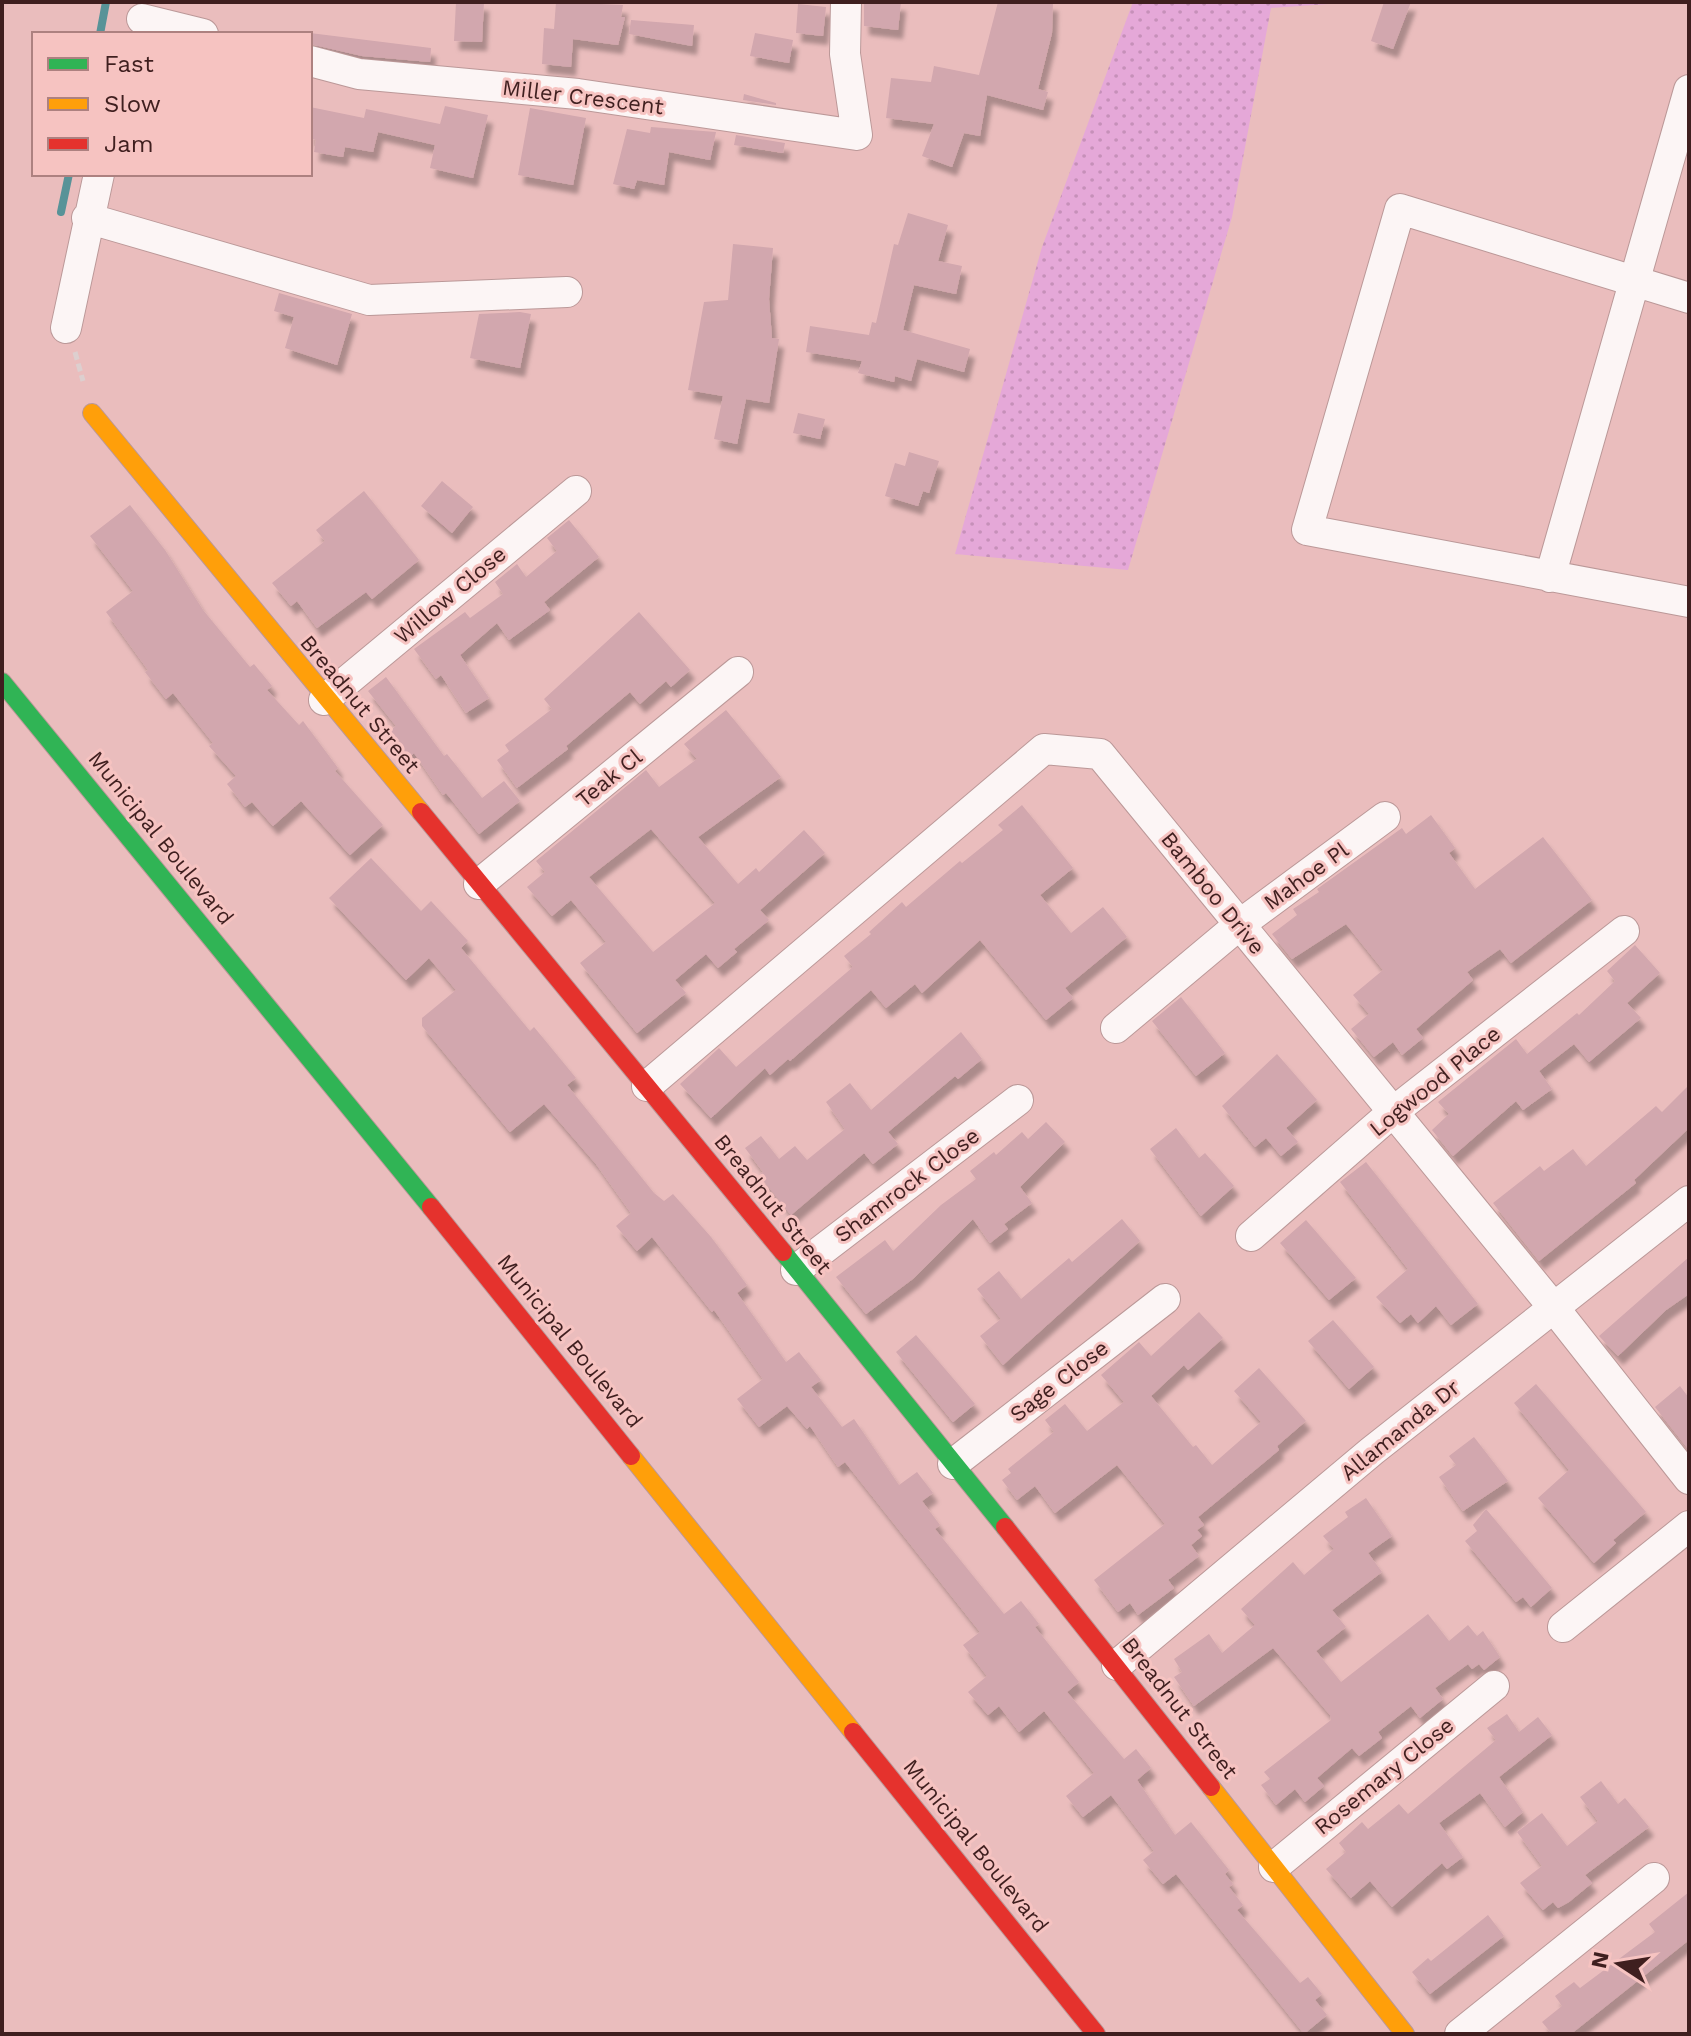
<svg xmlns="http://www.w3.org/2000/svg" width="1691" height="2036" viewBox="0 0 1691 2036" font-family="'Work Sans',sans-serif">
<style>
.grass{fill:url(#grass-dots)}
.lines{fill:none;stroke-linecap:round;stroke-linejoin:round}
.stream{stroke:#589398;stroke-width:8}
.building{fill:#d2a7ae;fill-rule:evenodd;filter:url(#shadow)}
.street-casing{stroke:#bb9898;stroke-width:32}
.fast-casing{stroke:#bb9898;stroke-width:20}
.slow-casing{stroke:#bb9898;stroke-width:20}
.jam-casing{stroke:#bb9898;stroke-width:20}
.path{stroke:#ddcfcf;stroke-width:5;stroke-dasharray:8 4;stroke-linecap:butt}
.street{stroke:#fcf5f5;stroke-width:30}
.fast{stroke:#30b455;stroke-width:18}
.slow{stroke:#ff9f0a;stroke-width:18}
.jam{stroke:#e5322d;stroke-width:18}
.labels{text-anchor:middle;dominant-baseline:central;stroke-width:6;stroke-linejoin:round;paint-order:stroke}
.street-label{font-size:22px;fill:#3f1f1f;stroke:#f6c3c1}
</style>
<defs>
<pattern id="grass-dots" width="8" height="8" patternUnits="userSpaceOnUse" patternTransform="scale(2)"><rect width="8" height="8" fill="#e5a8d8"/><path d="M2 2h.1M6 6h.1" fill="none" stroke="#c690b9" stroke-width="1.8" stroke-linecap="round"/></pattern>
<filter id="shadow"><feDropShadow dx="5" dy="9" stdDeviation="2" flood-color="#0004"/></filter>
</defs>
<rect width="100%" height="100%" fill="#eabdbd"/>
<!-- grass -->
<path class="grass" d="M1133,2h224l-86,6 -39,209 -104,353 -173,-16 87,-307z"/>
<g class="lines">
<!-- stream -->
<path class="stream" d="M100,34l6,-32
M61,212l8,-38"/>
</g>
<!-- building -->
<path class="building" d="M456,2h28l-2,40 -28,-1z
M556,2l67,3 -2,12h4l-7,28 -45,-6 -2,28 -29,-3 2,-36 10,1z
M864,2h37l-3,28 -34,-4z
M998,2h55l-1,31 -14,56 10,3 -5,18 -56,-15 -7,41 -16,-3 -12,34 -30,-11 12,-32 -48,-6 5,-40 40,4 3,-16 45,9z
M1384,2h27l-18,47 -22,-8z
M798,4l28,3 -3,29 -27,-3z
M631,20l63,5 -2,21 -63,-12z
M310,33l121,15 -1,14 -68,-6 -52,-12z
M755,33l38,7 -4,23 -39,-7z
M744,94l32,9v2l-33,-5z
M445,106l43,9 -15,63 -43,-10 5,-23 -57,-13 -5,20 -28,-5 -2,10 -29,-5 2,-12 -6,-2v-31l54,11 2,-9 74,15z
M530,108l56,10 -13,67 -55,-10z
M651,127l65,5 -6,28 -41,-8 -5,33 -27,-5 -3,9 -21,-5 14,-55 23,4z
M736,135l49,8 -2,10 -49,-8z
M908,213l40,12 -10,36 24,5 -6,28 -42,-9 -11,45 67,19 -6,23 -47,-13 -6,22 -16,-5 -1,6 -36,-9 4,-12 -56,-9 4,-26 59,9 3,-13 4,1 18,-79 4,1z
M733,244l40,4 -4,51 3,39 7,1 -10,64 -23,-4 -9,45 -23,-5 9,-43 -35,-6 16,-88 24,-2z
M279,293l73,21 -15,51 -52,-17 9,-31 -20,-6z
M520,312l11,2 -11,54 -50,-10 9,-44z
M798,413l27,6 -5,20 -27,-6z
M909,452l30,9 -10,32 -6,-2 -5,15 -33,-10 10,-33 10,3z
M442,481l31,26 -21,26 -31,-27z
M364,491l55,69 -47,39 -6,-7 -49,36 -20,-27 -6,5 -19,-23 53,-42 -9,-11z
M130,505l35,45 38,60 47,57 4,-3 18,22 -5,4 32,35 4,-4 35,47 -3,3 48,54 -33,30 -49,-54 -28,25 -21,-24 -7,5 -18,-23 9,-8 -27,-30 4,-3 -40,-50 -7,6 -21,-27 3,-2 -42,-58 27,-21 -43,-55z
M569,520l30,37 -55,45 6,8 -41,30 -12,-17 -37,32 29,43 -23,15 -25,-38 -5,4 -22,-30 51,-37 5,6 33,-24 -8,-12 22,-18 9,13 31,-26 -10,-13z
M639,612l51,58 -19,17 -5,-6 -26,23 -10,-12 -64,54 2,3 -51,39 -20,-28 12,-9 -4,-6 47,-36 -8,-10z
M386,677l58,79 3,-2 35,44 22,-17 16,20 -41,33 -33,-41 -3,2 -29,-42 -5,5 -21,-26 8,-6 -28,-35z
M726,710l55,67 -83,60 40,47 18,-16 3,4 45,-42 21,23 -65,57 9,10 -35,29 3,3 -19,16 -12,-14 -31,26 11,13 -49,40 -57,-70 26,-21 -35,-42 -19,16 -25,-29 18,-15 -9,-11 110,-91 13,17 38,-28 -13,-15zM651,829l64,74 -62,49 -64,-75z
M1022,805l51,63 -33,27 31,38 32,-26 24,30 -62,51 8,10 -27,22 -66,-80 -58,53 -7,-9 -29,24 -15,-18 -81,71 -2,-2 -18,16 -5,-7 -54,50 -31,-34 39,-36 17,19 117,-100 -9,-11 27,-22 -2,-2 33,-30 4,5 54,-46 2,2 41,-33 -5,-5z
M1431,815l24,33 -6,5 26,36 68,-52 49,63 -81,63 -11,-14 -33,23 6,8 -57,49 7,9 -21,17 -9,-13 -19,15 -23,-28 18,-15 -16,-19 30,-25 -37,-46 -54,35 -20,-25 25,-19 -4,-6 26,-17 -2,-3 85,-61 4,6z
M371,858l50,53 10,-10 37,40 -7,7 69,83 4,-4 42,51 -9,7 87,108 10,8 9,-7 38,43 36,48 -10,8 49,69 13,-10 22,28 -10,7 31,40 12,-8 45,66 18,-13 16,21 -11,8 18,24 -5,4 69,85 17,-13 18,23 -4,3 44,55 -12,10 57,67 12,-10 15,19 -14,12 38,55 16,-13 38,48 -4,4 8,10 -4,3 14,18 -6,5 63,73 8,-6 14,17 -7,6 12,15 -23,19 -128,-160 -13,10 -20,-24 11,-9 -43,-56 -28,22 -17,-21 28,-23 -50,-62 -25,21 -20,-26 -11,9 -20,-23 19,-16 -24,-31 17,-13 -135,-170 -7,5 -28,-41 -3,3 -20,-23 -28,21 -22,-28 26,-20 -49,-69 -2,2 -60,-75 -15,14 -21,-25 15,-13 -35,-49 -52,-60 -34,28 -88,-106v-8l34,-28 -27,-32 -23,22 -77,-82z
M1635,945l25,28 -33,30 14,15 -52,44 -15,-18 -35,27 13,18 -29,21 -7,-9 -63,55 -21,-26 17,-16 -11,-12 78,-63 11,15 50,-41 2,2 36,-34 -8,-10z
M1181,997l44,56 -29,23 -44,-55z
M961,1032l21,27 -24,20 -3,-3 -67,56 10,12 -25,20 -9,-11 -73,62 -32,-40 4,-3 -18,-24 16,-12 18,23 16,-13 12,14 38,-31 -19,-27 24,-19 21,27z
M1277,1054l40,46 -31,28 12,14 -17,14 -15,-18 -11,9 -33,-41z
M1689,1085v43l-55,52 2,3 -97,78 -46,-58 47,-37 4,5 29,-22 13,17 70,-60 6,6z
M1046,1122l19,20 -45,45 12,16 -28,21 4,5 -18,14 -17,-24 -59,59 -48,36 -30,-37 49,-37 8,11 48,-46 35,-26 -6,-8 24,-19 2,3 26,-23 6,7z
M1176,1128l23,30 6,-5 29,33 -33,30 -51,-67z
M1366,1162l112,142 -27,21 -15,-19 -18,17 -7,-9 -11,9 -24,-26 32,-28 -68,-87z
M1122,1219l18,22 -137,124 -23,-29 21,-17 -24,-30 22,-18 22,28 48,-41 3,4z
M1306,1220l50,58 -27,22 -49,-57z
M1689,1257v37l-23,16 -48,46 -19,-20z
M1199,1312l24,26 -35,32 -4,-5 -33,31 42,51 3,-2 16,20 49,-43 -27,-31 25,-23 47,53 -29,25 2,4 -81,67 6,8 -7,5 5,6 -11,9 8,11 -31,24 6,8 -36,27 -8,-12 -12,9 -24,-32 71,-56 -48,-59 -62,48 -20,-27 -18,14 -15,-20 9,-7 -3,-4 46,-37 -9,-12 20,-16 22,27 37,-29 -23,-27 38,-33 12,14z
M1333,1320l41,47 -25,22 -41,-48z
M916,1335l59,69 -22,18 -57,-70z
M1536,1384l110,128 -33,28 3,3 -22,20 -56,-65 31,-28 -55,-67z
M1680,1386l9,12v52l-34,-43z
M1474,1437l34,44 -45,30 -24,-34 17,-12 -7,-9z
M1366,1498l26,38 -24,17 14,19 -50,38 14,17 -30,24 25,31 87,-68 21,27 19,-16 9,11 6,-5 17,26 -16,13 -5,-6 -7,5 -4,-5 -33,24 8,11 -23,19 -9,-12 -33,26 4,6 -23,18 -7,-8 -35,30 7,8 -19,16 -10,-13 -19,16 -15,-20 9,-6 -6,-7 67,-52 -1,-5 -57,-67 -79,58 -20,-29 8,-5 -8,-13 35,-25 13,19 33,-28 -14,-16 52,-47 11,13 30,-26 -11,-13 25,-19 -3,-5z
M1486,1509l66,79 -21,19 -8,-10 -7,5 -51,-61 12,-10 -4,-6z
M1507,1714l12,18 19,-15 14,18 -53,42 24,35 -18,15 -25,-34 -41,30 24,34 -16,12 -5,-6 -50,44 -22,-26 -19,17 -25,-29 20,-17 -7,-9 23,-21 6,7 31,-25 9,10 88,-74 -9,-12z
M1601,1781l17,23 7,-6 24,29 -64,48 7,8 -23,19 -11,6 -5,-6 -10,8 -23,-27 22,-17 -25,-34 25,-19 25,33 31,-25 -18,-24z
M1689,1892v48l-118,94h-19l-10,-12 20,-16 -7,-10 19,-14 6,6 75,-56 -6,-8z
M1488,1915l16,21 -74,58 -18,-22 16,-14 3,3z"/>
<g class="lines">
<!-- street casing -->
<g class="street-casing">
<path id="street" d="M142,19l61,15
M310,61l49,13 219,20 279,41 -12,-81 1,-52
M87,218l282,82 198,-8
M1689,298l-289,-89 -93,321 382,72
M66,328l33,-154
M1550,577l139,-487
M324,700l252,-209
M479,884l259,-212
M1116,1028l123,-103 146,-108
M647,1086l397,-337 56,5 454,554 135,171
M1251,1236l142,-124 231,-181
M796,1270l222,-170
M953,1464l212,-165
M1563,1627l126,-101
M1117,1665l255,-214 317,-250
M1274,1867l220,-181
M1460,2034l194,-156"/>
</g>
<!-- fast casing -->
<g class="fast-casing">
<path id="fast" d="M2,682l429,525
M783,1252l222,275"/>
</g>
<!-- slow casing -->
<g class="slow-casing">
<path id="slow" d="M92,413l329,399
M631,1456l222,276
M1211,1787l194,247"/>
</g>
<!-- jam casing -->
<g class="jam-casing">
<path id="jam" d="M421,812l362,440
M431,1207l200,249
M1005,1527l206,260
M853,1732l243,302"/>
</g>
<!-- path -->
<path class="path" d="M75,352l8,29"/>
<!-- street -->
<use href="#street" class="street"/>
<!-- fast -->
<use href="#fast" class="fast"/>
<!-- slow -->
<use href="#slow" class="slow"/>
<!-- jam -->
<use href="#jam" class="jam"/>
</g>
<g class="labels">
<!-- street labels -->
<g class="street-label">
<text transform="translate(583 97) rotate(7)">Miller Crescent</text>
<text transform="translate(450 595) rotate(-40)">Willow Close</text>
<text transform="translate(360 704) rotate(50)">Breadnut Street</text>
<text transform="translate(609 778) rotate(-39)">Teak Cl</text>
<text transform="translate(161 838) rotate(51)">Municipal Boulevard</text>
<text transform="translate(1306 876) rotate(-36)">Mahoe Pl</text>
<text transform="translate(1213 893) rotate(51)">Bamboo Drive</text>
<text transform="translate(1435 1081) rotate(-39)">Logwood Place</text>
<text transform="translate(907 1185) rotate(-37)">Shamrock Close</text>
<text transform="translate(773 1204) rotate(51)">Breadnut Street</text>
<text transform="translate(570 1341) rotate(51)">Municipal Boulevard</text>
<text transform="translate(1059 1381) rotate(-38)">Sage Close</text>
<text transform="translate(1400 1430) rotate(-39)">Allamanda Dr</text>
<text transform="translate(1180 1708) rotate(52)">Breadnut Street</text>
<text transform="translate(1384 1776) rotate(-39)">Rosemary Close</text>
<text transform="translate(976 1846) rotate(51)">Municipal Boulevard</text>
</g>
</g>
<!-- border -->
<rect width="1691" height="2036" fill="none" stroke="#3f1f1f" stroke-width="8"/>
<!-- legend -->
<rect x="32" y="32" width="280" height="144" fill="#f6c3c1" stroke="#ad8180" stroke-width="2"/>
<rect x="48" y="58" width="40" height="12" fill="#30b455" stroke="#ad8180" stroke-width="2"/>
<text x="104" y="72" font-size="24" fill="#3f1f1f">Fast</text>
<rect x="48" y="98" width="40" height="12" fill="#ff9f0a" stroke="#ad8180" stroke-width="2"/>
<text x="104" y="112" font-size="24" fill="#3f1f1f">Slow</text>
<rect x="48" y="138" width="40" height="12" fill="#e5322d" stroke="#ad8180" stroke-width="2"/>
<text x="104" y="152" font-size="24" fill="#3f1f1f">Jam</text>
<!-- north arrow -->
<g transform="translate(1619 1964) rotate(282)" stroke="#f6c3c1" stroke-width="6" paint-order="stroke">
<path d="M0-6L14 30L0 20L-14 30Z" fill="#3f1f1f"/>
<text y="-12" font-size="22" font-weight="bold" text-anchor="middle" fill="#3f1f1f">N</text>
</g>
</svg>
